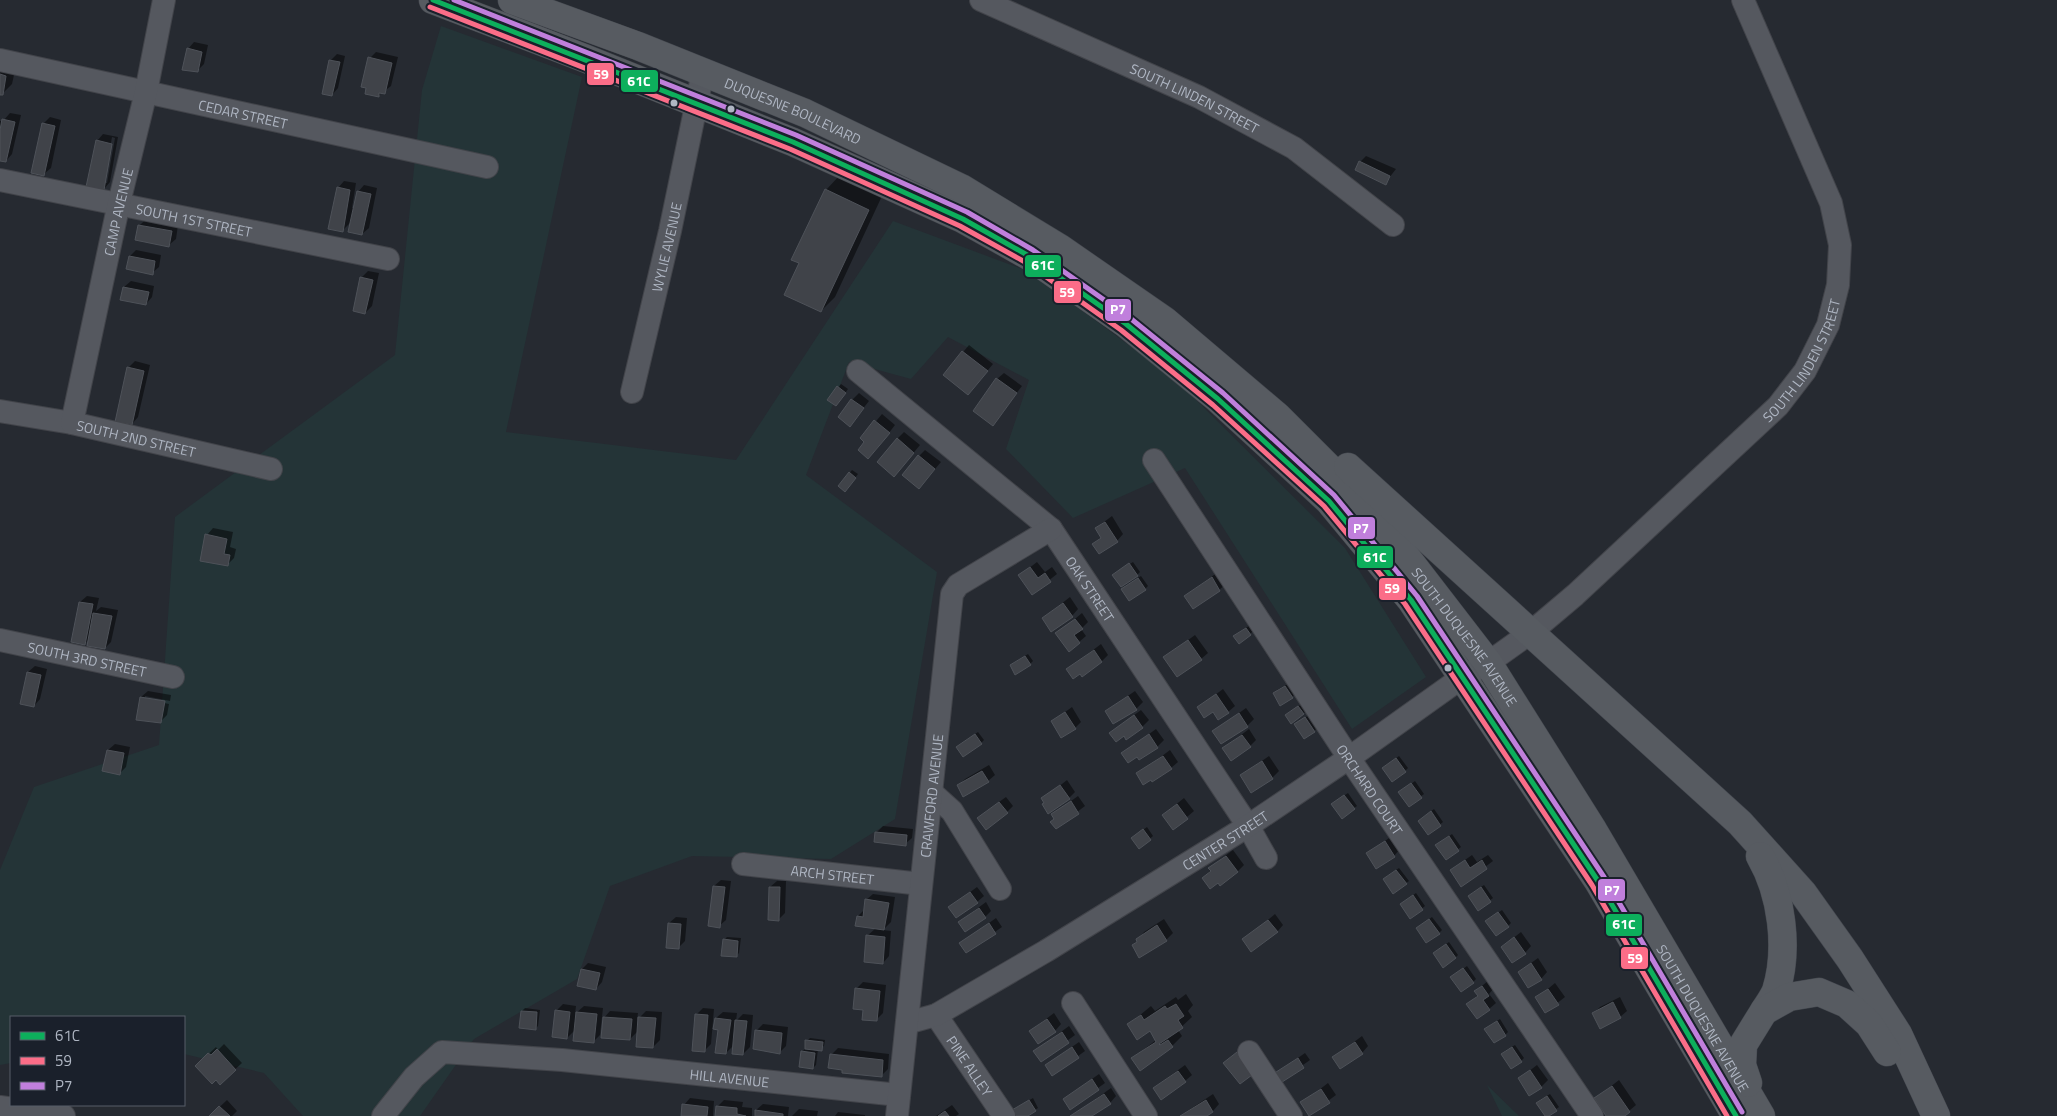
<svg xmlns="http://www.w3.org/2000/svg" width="2057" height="1116" viewBox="0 0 2057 1116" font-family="'Titillium Web',sans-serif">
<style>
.green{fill:#243437}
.shadow{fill:#0007;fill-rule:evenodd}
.building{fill:#404349;stroke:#4e5259}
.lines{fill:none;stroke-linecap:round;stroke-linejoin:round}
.minor-casing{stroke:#42444a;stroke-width:24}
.major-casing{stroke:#43474e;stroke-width:29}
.minor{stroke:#55585f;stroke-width:22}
.major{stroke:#575b61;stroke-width:28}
.bus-1-casing{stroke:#1a202b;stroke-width:9}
.bus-2-casing{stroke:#1a202b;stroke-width:9}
.bus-3-casing{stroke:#1a202b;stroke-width:9}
.bus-1{stroke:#0daf5c;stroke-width:5}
.bus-2{stroke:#fb6d88;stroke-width:5}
.bus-3{stroke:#c07fdc;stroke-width:5}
.bus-dot{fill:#afb6c3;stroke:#1a202b;stroke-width:2}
.labels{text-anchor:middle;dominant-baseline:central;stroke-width:4.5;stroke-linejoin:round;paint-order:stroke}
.street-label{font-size:14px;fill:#afb6c3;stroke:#1a202b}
.line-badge{stroke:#1a202b;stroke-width:2}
.badge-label{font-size:14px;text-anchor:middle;font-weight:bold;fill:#fff}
</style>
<rect width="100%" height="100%" fill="#262a31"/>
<!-- green -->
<path class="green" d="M441,26l141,51 -76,355 230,28 157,-239 137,51 146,108 169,168 81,129 -74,52 -167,-261 -112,50 -67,-69 23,-69 -81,-43 -37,42 -62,-17 -43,113 131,97 -42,247 -64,40 -139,-3 -82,30 -33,93 -103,60 -54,77h-117l-39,-43 -80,-19v-37h-173v46l-11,2v-195l34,-83 125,-42 16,-228 220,-162 27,-265z
M1487,1085l32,31h-17z"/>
<!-- shadow -->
<path class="shadow" d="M194,42l14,3 -4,19 -7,7 -9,-22z
M376,52l22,5 -7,29 -13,10 -8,-38z
M337,54l8,2 -7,32 -6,7 -2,-34z
M0,63l16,3 -4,18 -10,10 -2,-1z
M10,113l11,2 -9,39 -6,7 -6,-1v-39h3z
M50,117l11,3 -10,48 -7,6 -1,-50z
M103,134l15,3 -8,45 -6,7 -7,-48zM112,137l3,1 -8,45h-3z
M1366,156l30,13 -11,14 -25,-21z
M839,176l43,20 -47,101 -14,14 -20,-49 25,-72z
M344,181l12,2 -4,25h2l4,-16 6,-7 13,3 -8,40 -7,6 -11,-12 -8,8 -5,-42z
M146,219l32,6 -2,14 -7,6 -30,-19z
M136,250l25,5 -2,12 -7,6 -25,-5 3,-12z
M368,271l11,2 -7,33 -7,7 -4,-35z
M131,281l23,5 -2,11 -6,7 -22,-17z
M969,345l24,19 -19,23 -30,-12z
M135,361l15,4 -12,52 -6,7 -4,-56z
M1004,373l18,13 -29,38 4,-45z
M841,384l7,5 -9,13 -10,-3z
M859,393l10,8 -19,24 2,-25z
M882,414l13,11 -20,26 -13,-13z
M904,432l16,13 -19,23 -4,-29z
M925,450l16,12 -22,26v-32z
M852,470l6,4 -10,13 -9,-2z
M1112,516l11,18 -6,7 -24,3 9,-8 -6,-8z
M213,528l20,4 -3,15 6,2 -2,9 -7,7 -20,-30z
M1037,562l8,10 7,-5 5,7 -24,19 -13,-18z
M1133,562l7,10 -3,3 -20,-3z
M1218,572l8,12 -7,6 -34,6z
M1141,576l7,10 -3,3 -20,-3z
M87,596l12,2 -3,13 5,-4 17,3 -7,32 -6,6 -16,-9 -4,5 -13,-3 8,-39z
M1070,597l8,12 -6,7 -29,2z
M1082,613l6,9 -7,7 5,7 -7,6 -22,-8z
M1249,626l4,5 -3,3 -12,-1z
M1195,635l13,18 -7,6 -36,-2z
M1101,644l7,11 -6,6 -20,14 -2,-3 -12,-3z
M1028,654l5,7 -3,3 -16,-1z
M35,666l12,3 -7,30 -6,7 -6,-34z
M1288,684l7,10 -3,3 -15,-7z
M1223,689l12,17 -7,6 -29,-5z
M148,691l23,4 -1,6 -25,-5v3l24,5 -2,11 -7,7 -23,-3 4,-22z
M1135,691l8,11 -7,7 -30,2z
M1302,704l4,7 -3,3 -13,-2z
M1072,707l9,15 -6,6 -22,-7z
M1246,708l8,11 -7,7 -33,5z
M1141,710l8,10 -7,7 -18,7 -14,-1z
M1309,715l8,13 -3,3 -15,-9z
M1156,729l8,11 -7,7 -18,12 -2,-4 -14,-2z
M1249,729l7,11 -6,6 -26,2z
M978,732l6,8 -3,3 -24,4z
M115,744l15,3 -4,20 -7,7 -15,-4 4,-20z
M1170,750l8,12 -7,6 -33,6z
M1269,756l10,15 -7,7 -30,-3z
M1399,756l9,12 -3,3 -19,-5z
M989,765l6,10 -7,6 -30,5 7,-7z
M1067,780l8,12 -6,6 -24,5 -2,-4z
M1415,781l9,13 -15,11 -6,-15z
M1348,793l9,13 -3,2 -18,-7z
M1078,796l7,10 -29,22 -1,-10 -2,-4z
M1006,797l7,9 -6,6h-22z
M1184,798l10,13 -20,17 -11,-13z
M1434,809l9,13 -15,12 -6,-16z
M883,826l30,3 -1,9 -7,6 -28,-12z
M1147,827l6,9 -13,11 -4,-12z
M1452,834l9,13 -15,12 -6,-16z
M1392,836l8,13 -6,7 -26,-3z
M1233,850l11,15 -6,6 -17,13 -17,-6 13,-16z
M1472,855l5,7 11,-7 5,6 -32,24 -10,-15z
M1399,868l10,13 -3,2 -19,-7z
M721,880l10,1 -5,39 -7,6 -5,-40z
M777,881h9l-1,32 -7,7 -8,-33z
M1484,885l9,13 -15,11 -6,-16z
M977,887l7,9 -7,6 -27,5z
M1416,893l9,13 -15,12 -6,-16z
M873,894l22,3 -4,25 -8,8 8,1 -2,25 -6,7 -16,-27 9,-8 -18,-12 7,-7 1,-9z
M986,902l5,9 -6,6 -26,5z
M1502,910l9,13 -3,3 -19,-7z
M1275,914l8,11 -6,7 -33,8z
M676,917l11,1 -2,23 -7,7 -9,-25z
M1432,917l10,13 -3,3 -19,-7z
M996,918l6,9 -36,25 -5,-9z
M1164,919l9,14 -7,7 -33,6 11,-14z
M1521,932l10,14 -6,7 -23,-6z
M727,937l14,1 -2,15 -3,3 -12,-16z
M1449,942l9,13 -3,3 -21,-5z
M1538,958l9,14 -6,7 -22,-7z
M588,963l18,4 -4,15 -6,7 -14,-20z
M1467,966l9,13 -3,3 -18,-7z
M1489,980l5,8 -5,6 7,9 -7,6 -21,-5 11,-10 -3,-3z
M863,982l23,3 -3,28 -7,7 -12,-11 -8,-20z
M1555,983l10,14 -19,15 -9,-14z
M1186,994l7,11 -5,6 4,6 -14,13 4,6 -10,10 -39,12 23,-18 -6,-10 -22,-5 23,-19 4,5 21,-14 2,3z
M1620,997l7,14 -7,6 -27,-3 7,-7z
M563,1004l13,2 -1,8 9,-8 19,2 -3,27 -7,7 -17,-13 -9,9 -11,-27z
M525,1008l15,2 -2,16 -3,3 -13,-18z
M703,1008l11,1 -3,35 -7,7 -8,-36z
M610,1011l28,2 -1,7 9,-9 16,1 -2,28 -7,7 -14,-17 -9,9 -28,-19z
M723,1012l14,1 -1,8 7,-7 10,1 -3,32 -7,7 -9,-9 -8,8 -6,-25h-5l1,-10z
M1054,1013l7,11 -6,7h-25z
M1500,1019l8,13 -3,3 -16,-9z
M763,1024l25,3 -2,19 -7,7 -23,-22z
M1069,1026l6,9 -34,25 -6,-9z
M1362,1036l6,10 -6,7 -28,4z
M810,1038l15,2 -1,6 -6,3 -2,16 -3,3 -11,-17 4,-2 1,-8z
M1079,1042l6,9 -32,23 -7,-9z
M224,1044l18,19 -22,20 -24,-17 20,-19 2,3z
M1515,1045l9,13 -3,3 -16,-10z
M838,1048l51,6 -1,15 -7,7 -37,-7 -13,-14z
M1305,1053l5,7 -31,22 -4,-8z
M1185,1065l7,10 -7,6 -31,7z
M1537,1065l11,15 -7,7 -22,-8z
M1099,1074l6,9 -35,25 -6,-9z
M1619,1080l17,25 -13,11h-15l-12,-18z
M1328,1083l8,12 -27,20 -7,-12z
M1111,1088l5,8 -6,7 -21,13h-17z
M1213,1094l6,10 -6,7 -9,5h-24z
M1550,1094l9,13 -13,9 -6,-16z
M690,1098l24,3 -1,15h-30l1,-11z
M1033,1098l5,10 -13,8h-9v-8z
M227,1100l10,11 -5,5h-22z
M724,1100l19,2 -1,5 10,1v8h-35v-9z
M763,1104l26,3 -1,9h-32v-6z
M952,1105l7,9 -3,2h-20z
M799,1109l19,2 -1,5h-25z
M838,1112l27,3v1h-30z"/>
<!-- building -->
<path class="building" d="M187,48l15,4 -4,20 -16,-2z
M368,57l24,6 -7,31 -6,-1v4l-14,-3 1,-6 -5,-1z
M329,60l11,2 -8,34 -10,-2z
M0,74l6,2 -3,19h-3z
M2,119l13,3 -9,40 -6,-1v-31z
M42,123l13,3 -11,50 -13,-3z
M96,140l16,4 -8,46 -18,-3z
M1359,161l31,15 -4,9 -31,-15z
M337,187l13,3 -7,42 -15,-3z
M825,189l44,21 -48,102 -37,-17 15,-32 -8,-3z
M357,191l14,3 -9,41 -14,-3z
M138,225l34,6 -3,16 -34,-7z
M129,256l26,5 -2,14 -27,-6z
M360,277l13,3 -8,34 -12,-3z
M123,287l26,5 -3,13 -26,-5z
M962,351l26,20 -20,24 -25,-20z
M127,367l17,4 -12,54 -17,-3z
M996,378l21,15 -24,33 -20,-15z
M837,386l9,7 -10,13 -9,-6z
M851,399l13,9 -14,19 -12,-10z
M874,420l16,13 -22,26 -10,-9 6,-8 -4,-4z
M897,438l17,15 -20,24 -17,-15z
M918,455l17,14 -16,20 -17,-14z
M849,472l7,6 -11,14 -7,-6z
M1105,522l13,20 -19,12 -7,-10 9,-6 -6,-10z
M205,534l22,5 -3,15 6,1 -2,11 -28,-5z
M1129,563l9,13 -17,11 -9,-12z
M1030,567l8,11 7,-5 6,9 -19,13 -14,-20z
M1212,577l8,14 -27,18 -9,-13z
M1138,578l8,12 -17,11 -8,-12z
M79,602l14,2 -8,41 -14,-3z
M1063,603l10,14 -22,15 -9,-14z
M93,613l19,3 -7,33 -18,-3z
M1075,619l8,10 -9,6 6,8 -11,9 -14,-19z
M1246,628l5,7 -12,9 -6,-8z
M1188,640l14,20 -25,17 -14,-20z
M1094,650l8,12 -20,15 -2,-3 -7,5 -7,-10z
M1025,656l6,9 -16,10 -5,-10z
M27,672l14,3 -7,32 -14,-3z
M1285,686l8,12 -13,8 -7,-13z
M1216,694l13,19 -11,7 -5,-8 -9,6 -7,-11z
M1128,696l9,14 -24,14 -8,-13z
M140,697l25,4 -4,22 -25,-3z
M1298,706l6,8 -13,10 -6,-9z
M1065,712l11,17 -15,9 -10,-17z
M1239,713l9,14 -27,17 -9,-13z
M1134,715l9,13 -17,12 -2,-4 -8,6 -7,-9z
M1305,717l10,15 -11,7 -10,-15z
M975,734l7,10 -19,13 -7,-10z
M1149,734l9,14 -19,12 -2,-3 -9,6 -7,-10z
M1242,735l9,12 -20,14 -9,-13z
M107,750l17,3 -4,22 -18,-4z
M1163,756l9,13 -20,13 -1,-2 -8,5 -7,-12z
M1396,758l10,14 -14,10 -10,-14z
M1262,761l11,18 -22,14 -11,-18z
M982,771l7,11 -26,15 -6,-12z
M1411,783l11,15 -13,9 -11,-15z
M1060,785l10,14 -22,15 -6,-10 2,-1 -3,-5z
M1344,795l11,14 -13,10 -11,-15z
M1071,801l8,13 -23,15 -6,-7 4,-3 -3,-5z
M999,802l9,11 -22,17 -9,-12z
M1177,804l11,15 -15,11 -11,-15z
M1431,811l10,15 -13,9 -10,-14z
M1143,829l8,11 -12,9 -8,-11z
M875,832l32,3 -1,11 -32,-4z
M1449,836l10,15 -13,9 -11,-15z
M1385,841l10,16 -19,12 -10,-16z
M1226,856l12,16 -18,14 -2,-3 -8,6 -8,-11 9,-7 -3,-3z
M1465,860l5,8 12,-8 5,9 -26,18 -11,-17z
M1396,870l11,14 -14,10 -10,-15z
M713,886l12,1 -5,41 -12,-2z
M769,887h11l-1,34 -11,-1z
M1481,887l10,15 -13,9 -10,-15z
M970,892l8,11 -22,15 -8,-11z
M1413,895l10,15 -13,9 -10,-15z
M865,899l24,4 -5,27 -29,-4 2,-10 6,1z
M979,908l7,10 -21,14 -7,-10z
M1498,912l11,15 -13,9 -11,-15z
M1429,919l11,15 -14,9 -10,-15z
M1268,920l10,12 -27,20 -9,-13z
M668,923l13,1 -2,25 -13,-1z
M989,923l7,11 -30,19 -7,-10z
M1157,925l10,16 -28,17 -7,-13 5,-3 -1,-3z
M866,935l19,2 -2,27 -19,-2z
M1514,937l12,17 -14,9 -11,-16z
M723,939l15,2 -1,16 -16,-1z
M1446,944l10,14 -13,10 -10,-15z
M1531,963l11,17 -14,8 -10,-16z
M1463,968l11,15 -13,9 -11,-15z
M581,969l19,4 -4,17 -19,-4z
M1482,986l7,10 -6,4 7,10 -13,9 -11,-15 12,-8 -4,-5z
M855,988l25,3 -3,30 -15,-1 1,-10 -10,-1z
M1548,989l11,16 -14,8 -10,-16z
M1613,1002l8,16 -21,11 -8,-16z
M1176,1004l8,12 -6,4 5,8 -24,16 1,1 8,-5 5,7 -33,24 -9,-13 25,-16 -6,-11 -13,9 -10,-16 14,-9 3,5 21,-14 2,3z
M555,1010l15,2 -3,27 -15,-2z
M521,1011l16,1 -1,18 -17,-2z
M576,1012l21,2 -3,29 -21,-2z
M695,1014l13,1 -3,37 -13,-1z
M603,1017l29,2 -2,21 -29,-2z
M638,1017l18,1 -3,30 -17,-1z
M715,1018l16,2 -5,34 -11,-1 3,-23 -5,-1z
M1047,1019l9,13 -18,12 -9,-13z
M735,1020l12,1 -4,34 -11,-1z
M1497,1021l9,15 -12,7 -10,-14z
M755,1030l27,3 -2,21 -27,-5z
M1062,1032l7,11 -28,19 -8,-11z
M805,1040l18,2 -1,9 -17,-2z
M1355,1042l8,12 -23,15 -8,-12z
M1072,1047l7,11 -27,18 -7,-11z
M1512,1047l10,15 -11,7 -10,-15z
M217,1049l19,21 -16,15 -4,-5 -4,4 -17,-18 13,-13 3,2z
M801,1051l14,2 -2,16 -14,-2z
M1237,1052l15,23 -12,9 -17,-21z
M830,1054l53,6 -1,17 -40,-4v-3l-14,-2z
M1298,1058l6,10 -25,16 -6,-10z
M1530,1070l12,18 -13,8 -11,-18z
M1178,1071l8,11 -25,18 -8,-12z
M1092,1079l7,11 -29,20 -7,-11z
M1612,1086l18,26 -5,4h-19l-12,-18z
M1321,1089l9,14 -21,13 -9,-14z
M1104,1094l7,10 -19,12h-22z
M1547,1096l10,15 -8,5h-4l-9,-13z
M1029,1100l7,11 -8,5h-13l-3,-6z
M1206,1100l7,12 -6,4h-27z
M682,1104l26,3 -1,9h-26z
M219,1106l11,10h-21z
M716,1106l21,2v6l9,2h-31z
M755,1110l28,4v2h-28z
M945,1111l4,5h-11z"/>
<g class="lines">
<!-- minor casing -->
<g class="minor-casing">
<g id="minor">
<path id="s1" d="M981,0l218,97 95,51 99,77"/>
<path id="s2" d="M0,60l487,107"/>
<path id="s3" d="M0,180l388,79"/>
<path id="s4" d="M858,371l193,158 197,297 18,32"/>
<path id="s5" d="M632,392l38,-161 33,-159"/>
<path id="s6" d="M0,411l72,12 199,46"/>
<path id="s7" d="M72,423l47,-220 27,-111 18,-92"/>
<path id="s8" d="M1154,460l195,298 243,358"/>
<path id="s9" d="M0,640l173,37"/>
<path d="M932,793l20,18 48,78"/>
<path id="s10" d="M743,864l178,20"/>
<path d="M1073,1003l73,113"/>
<path id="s11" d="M936,1015l68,101"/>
<path id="s12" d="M907,1023l29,-8 110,-64 202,-125 101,-68 115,-82 24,-13 42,-30 45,-38 203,-189 27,-35 23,-46 10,-40 2,-40 -9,-42 -88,-203"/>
<path d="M1249,1052l42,64"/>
<path d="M0,1107l64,9"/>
<path id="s13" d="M383,1116l31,-39 28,-25 120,8 337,35"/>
<path id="s14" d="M897,1116l55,-522 6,-9 93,-56"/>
</g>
</g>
<!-- major casing -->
<g class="major-casing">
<g id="major">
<path d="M433,0l151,58 209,84 170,77 66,37 97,68 92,75 111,102 82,99 187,281 138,235"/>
<path id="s15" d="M512,0l126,46 167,67 156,75 100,61 104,72 112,95 51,51 76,87 84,109 105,167 168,286"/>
<path d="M1348,467l392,356 63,70 47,66 48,75 38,82"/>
<path d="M1760,856c22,38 29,93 16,135 -3,7 -8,14 -12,20"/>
<path d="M1748,1083l-6,-18 1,-20 21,-34 25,-14 30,-5 28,12 22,20 18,28"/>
</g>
</g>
<!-- minor -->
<use href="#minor" class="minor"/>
<!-- major -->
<use href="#major" class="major"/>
<!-- bus-1 casing -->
<g class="bus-1-casing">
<path id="bus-1" d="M433,0l360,142 170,77 66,37 97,68 92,75 111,102 82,99 187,281 138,235"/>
</g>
<!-- bus-2 casing -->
<g class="bus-2-casing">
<path id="bus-2" d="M430,7l360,142 170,77 65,36 96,68 92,75 111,101 81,98 187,281 135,231"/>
</g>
<!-- bus-3 casing -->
<g class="bus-3-casing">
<path id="bus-3" d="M454,0l342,135 171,77 66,38 97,68 93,75 111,102 83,101 187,281 138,235"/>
</g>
<!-- bus-1 -->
<use href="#bus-1" class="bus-1"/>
<!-- bus-2 -->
<use href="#bus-2" class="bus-2"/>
<!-- bus-3 -->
<use href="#bus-3" class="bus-3"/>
</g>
<!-- markers -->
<g class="bus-dot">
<circle cx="674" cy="103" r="4.5"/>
<circle cx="731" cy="109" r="4.5"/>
<circle cx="1448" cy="668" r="4.5"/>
</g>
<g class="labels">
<!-- street labels -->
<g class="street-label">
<text stroke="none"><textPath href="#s1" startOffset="235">SOUTH LINDEN STREET</textPath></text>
<text stroke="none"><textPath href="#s15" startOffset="302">DUQUESNE BOULEVARD</textPath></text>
<text stroke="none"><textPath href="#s2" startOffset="249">CEDAR STREET</textPath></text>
<text stroke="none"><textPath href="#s7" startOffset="216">CAMP AVENUE</textPath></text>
<text stroke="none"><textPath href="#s3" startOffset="198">SOUTH 1ST STREET</textPath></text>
<text stroke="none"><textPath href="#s5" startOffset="149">WYLIE AVENUE</textPath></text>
<text stroke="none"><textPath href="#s12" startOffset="1125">SOUTH LINDEN STREET</textPath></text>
<text stroke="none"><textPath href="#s6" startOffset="139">SOUTH 2ND STREET</textPath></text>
<text stroke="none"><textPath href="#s4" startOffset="321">OAK STREET</textPath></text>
<text stroke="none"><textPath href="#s15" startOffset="1168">SOUTH DUQUESNE AVENUE</textPath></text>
<text stroke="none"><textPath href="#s9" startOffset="89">SOUTH 3RD STREET</textPath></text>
<text stroke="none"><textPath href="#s8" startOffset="394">ORCHARD COURT</textPath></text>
<text stroke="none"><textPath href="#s14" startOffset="322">CRAWFORD AVENUE</textPath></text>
<text stroke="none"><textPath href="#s12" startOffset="368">CENTER STREET</textPath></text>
<text stroke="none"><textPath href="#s10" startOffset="90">ARCH STREET</textPath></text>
<text stroke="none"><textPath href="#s15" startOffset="1618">SOUTH DUQUESNE AVENUE</textPath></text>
<text stroke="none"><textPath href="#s11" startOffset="61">PINE ALLEY</textPath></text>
<text stroke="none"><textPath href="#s13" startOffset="376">HILL AVENUE</textPath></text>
</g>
</g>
<g class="line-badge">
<rect x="586" y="62" width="29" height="24" rx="5" fill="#fb6d88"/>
<rect x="620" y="69" width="39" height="24" rx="5" fill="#0daf5c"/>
<rect x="1024" y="254" width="38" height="24" rx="5" fill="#0daf5c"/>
<rect x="1053" y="280" width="29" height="24" rx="5" fill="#fb6d88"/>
<rect x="1104" y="298" width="28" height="24" rx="5" fill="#c07fdc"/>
<rect x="1347" y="516" width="29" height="24" rx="5" fill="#c07fdc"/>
<rect x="1356" y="545" width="38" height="24" rx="5" fill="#0daf5c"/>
<rect x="1378" y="577" width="29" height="24" rx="5" fill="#fb6d88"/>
<rect x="1597" y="878" width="29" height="24" rx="5" fill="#c07fdc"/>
<rect x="1605" y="913" width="38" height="24" rx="5" fill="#0daf5c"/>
<rect x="1620" y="946" width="29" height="24" rx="5" fill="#fb6d88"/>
</g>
<g class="badge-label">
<text x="601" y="79">59</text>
<text x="639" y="86">61C</text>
<text x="1043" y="270">61C</text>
<text x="1067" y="297">59</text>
<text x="1118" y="314">P7</text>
<text x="1361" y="533">P7</text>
<text x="1375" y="562">61C</text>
<text x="1392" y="593">59</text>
<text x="1612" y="895">P7</text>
<text x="1624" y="929">61C</text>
<text x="1635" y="963">59</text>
</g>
<!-- legend -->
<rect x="10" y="1016" width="175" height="90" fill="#1a202b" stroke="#565c68"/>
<rect x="20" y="1032" width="25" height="8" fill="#0daf5c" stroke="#565c68"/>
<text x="55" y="1041" font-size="15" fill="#afb6c3">61C</text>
<rect x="20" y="1057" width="25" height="8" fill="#fb6d88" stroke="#565c68"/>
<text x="55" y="1066" font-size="15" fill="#afb6c3">59</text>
<rect x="20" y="1082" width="25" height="8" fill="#c07fdc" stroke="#565c68"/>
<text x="55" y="1091" font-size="15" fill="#afb6c3">P7</text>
</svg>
